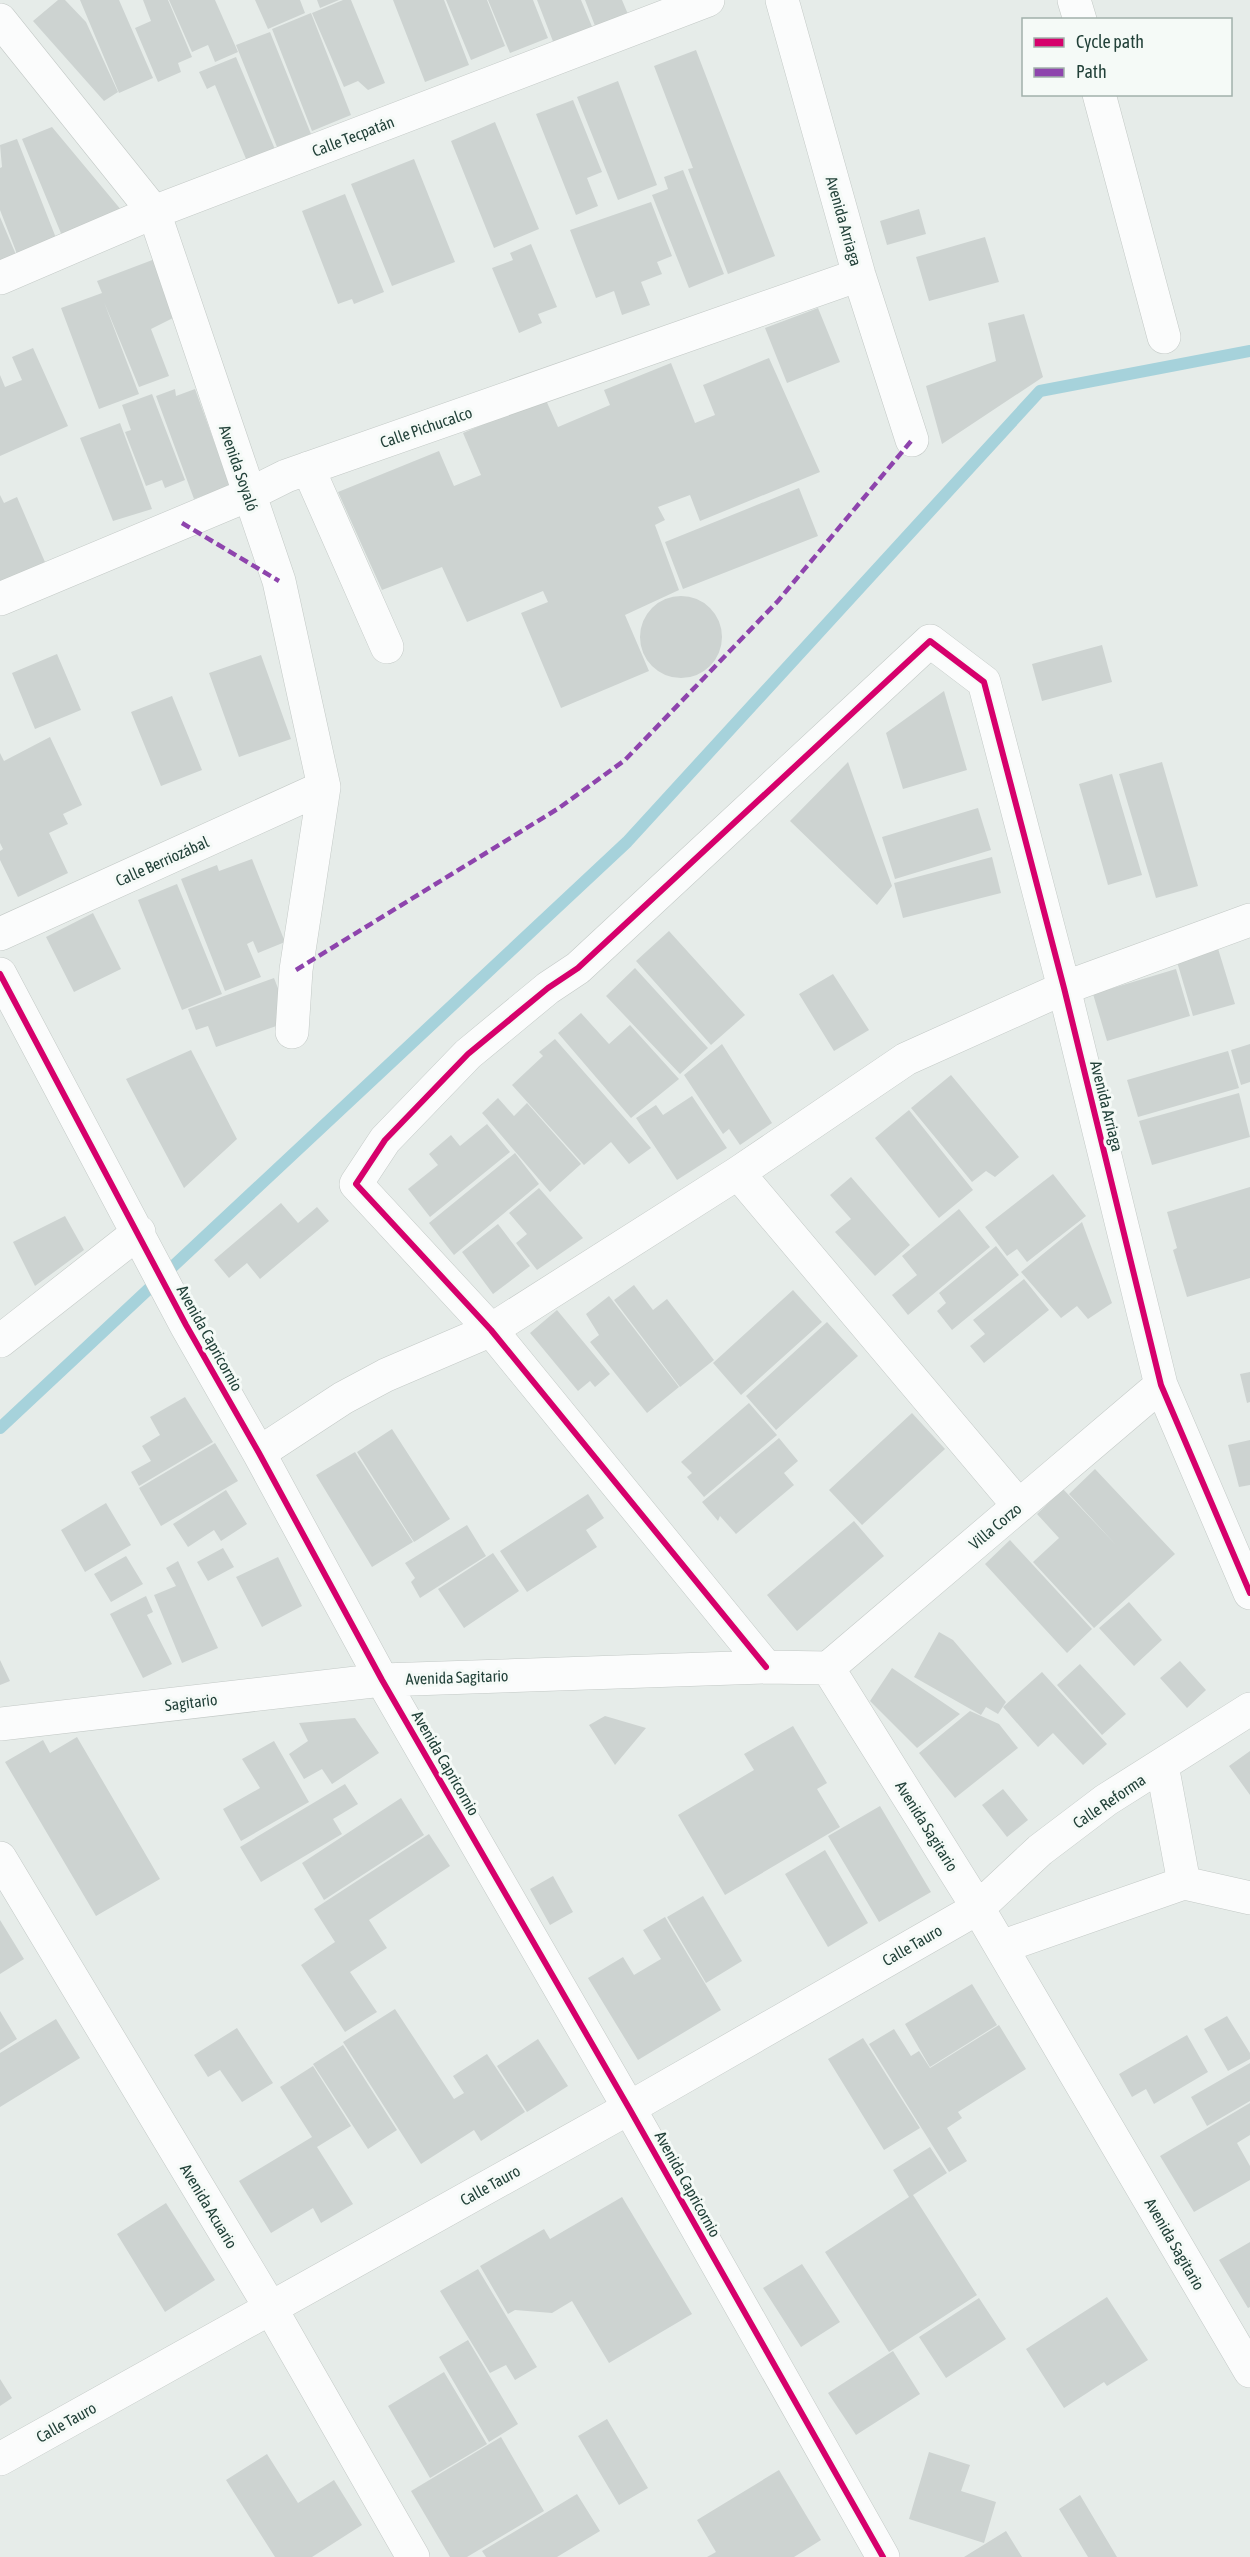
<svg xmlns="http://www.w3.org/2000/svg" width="1250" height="2557" viewBox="0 0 1250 2557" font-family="'Asap Condensed',sans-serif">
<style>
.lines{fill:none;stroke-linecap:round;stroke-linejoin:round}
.stream{stroke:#a6d2db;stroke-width:12}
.building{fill:#cdd3d1}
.minor-casing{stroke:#c3c9c6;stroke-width:34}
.minor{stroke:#fbfcfc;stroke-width:33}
.quiet{stroke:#8e44ad;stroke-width:4.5;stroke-dasharray:9 4.5;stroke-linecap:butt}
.cycleway-casing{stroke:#f5faf7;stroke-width:10}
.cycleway{stroke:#d6006c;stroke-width:6}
.labels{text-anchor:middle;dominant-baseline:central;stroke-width:6;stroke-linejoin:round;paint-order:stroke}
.street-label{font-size:16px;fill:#224139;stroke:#f5faf7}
</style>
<rect width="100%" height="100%" fill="#e6ece9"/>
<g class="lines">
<!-- stream -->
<path class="stream" d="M0,1428l627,-586 413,-451 210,-40"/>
</g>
<!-- building -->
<path class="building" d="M58,0h7l21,22 32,70 -14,9 -71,-80z
M80,0h39l34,78 -34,15z
M143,0h25l24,57 -14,6 3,9 -23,10 -23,-54 16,-7z
M169,0h46l23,52 -23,10 -7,-17 -16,7z
M255,0h45l5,13 -37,16z
M317,0h22l-19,8z
M343,0h8l34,83 -17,7 -10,-9 -14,6 -32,-74z
M393,0h51l25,65 -44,17z
M446,0h41l18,46 -34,14z
M488,0h45l15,38 -38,15z
M537,0h44l12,29 -39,15z
M585,0h37l8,19 -33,12z
M311,13l40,102 -39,16 -40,-102z
M270,32l41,102 -34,13 -41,-102z
M696,50l79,206 -47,18 -40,-105 5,-1 -39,-102z
M236,57l41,97 -28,12 -34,-81 -8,4 -8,-17z
M618,81l39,104 -39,15 -41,-103z
M573,100l29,72 -15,6 11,28 -22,9 -40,-101z
M495,122l44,107 -45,19 -43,-107z
M52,127l75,90 -62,26 -43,-104z
M17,139l41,104 -39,16 -19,-49v-42l2,-1 -2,-22z
M414,159l41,103 -63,24 -41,-102z
M683,170l41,104 -35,14 -37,-93 16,-6 -4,-12z
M345,194l39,98 -30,12 -2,-5 -14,5 -36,-93z
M651,202l21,54 -15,6 5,12 -21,8 9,23 -28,10 -8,-24 -18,7 -26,-68z
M919,209l7,25 -39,11 -7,-24z
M0,217l17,40 -17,7z
M985,237l14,45 -70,19 -13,-44z
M531,244l26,63 -19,7 4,9 -23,10 -27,-65 21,-8 -3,-7z
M155,259l22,57 -26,13 18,47 -30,11 -35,-85 35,92 -40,15 -38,-101 41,-15 -5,-12z
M818,308l22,54 -53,21 -22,-55z
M1024,314l19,63 -101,67 -16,-58 70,-25 -8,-38z
M33,348l35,78 -68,30v-81l5,12 17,-7 -10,-23z
M769,358l51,114 -120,49 -10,-26 -32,12 7,13 -10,5 24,65 -54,25 24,56 -88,37 -40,-95 27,-11 -5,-11 -76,31 -25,-55 -60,23 -44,-98 101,-41 15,35 27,-11 -18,-42 82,-35 13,29 52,-22 -6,-15 67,-27 24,60 20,-8 -12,-30z
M175,389l1,7 19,-7 35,97 -36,13 -38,-103z
M152,394l33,86 -20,8 -3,-8 -16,6 -21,-54 6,-2 -9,-25z
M120,423l32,86 -39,12 -33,-83z
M799,488l19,48 -135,53 -18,-47z
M0,495l4,8 13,-6 28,65 -45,20z
M640 637a41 41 0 1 1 82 0a41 41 0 1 1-82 0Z
M1102,645l10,37 -70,19 -10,-37z
M57,654l24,56 -46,19 -23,-56z
M261,655l30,84 -52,18 -30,-84z
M944,691l23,79 -64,19 -17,-56z
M172,696l30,74 -41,16 -30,-74z
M50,737l32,68 -19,9 5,10 -19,9 19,40 -50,24 -18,-37v-9l3,-2 -3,-6v-90l4,8z
M848,762l44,124 -15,19 -87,-84z
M1162,762l36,124 -42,12 -37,-124z
M1112,774l30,101 -34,10 -29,-101z
M978,808l13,42 -96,29 -13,-42z
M992,857l9,36 -98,25 -9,-35z
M252,859l33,83 -27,11 -5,-12 -6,3 14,33 -36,14 -44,-112 36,-14 2,6z
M177,884l45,110 -40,16 -44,-110z
M93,913l28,56 -47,23 -28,-55z
M669,931l76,84 -34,30 -75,-84z
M1216,942l19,62 -42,12 -18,-61z
M635,968l73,80 -28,26 -74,-78z
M1176,969l14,47 -83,25 -14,-47z
M833,974l36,56 -35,21 -35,-57z
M274,978l10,26 1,19 -69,24 -8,-21 -12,4 -8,-21z
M581,1013l28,31 21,-19 49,54 -48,39 -73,-85z
M555,1039l96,109 -22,16 -18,-22 -27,23 -72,-80 31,-29 -4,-4z
M722,1044l50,79 -32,22 -11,-16 -6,5 -39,-59z
M1250,1044v38l-9,3 -10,-35z
M191,1050l46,89 -53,49 -58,-109z
M1228,1051l11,37 -101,29 -11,-37z
M951,1075l68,82 -24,20 -9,-6 -14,11 -61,-74z
M1239,1093l11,44 -98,28 -13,-44z
M692,1096l35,52 -50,32 -41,-62 20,-13 7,10z
M498,1098l16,18 13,-13 54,61 -31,28 -68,-79z
M909,1110l64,80 -34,28 -64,-80z
M487,1124l23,28 -80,65 -22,-28 30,-24 -9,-11 22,-19 9,11z
M515,1153l24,31 -85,71 -25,-32z
M1053,1174l33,42 -59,46 -10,-13 -10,7 -22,-29z
M851,1177l59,68 -35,31 -40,-44 16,-13 -21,-24z
M1250,1187v91l-63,19 -14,-47 4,-2 -10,-36z
M539,1188l44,50 -46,32 -21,-27 11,-9 -18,-21z
M281,1203l17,20 19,-16 12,14 -69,58 -13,-16 -18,15 -15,-18z
M959,1209l31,38 -82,68 -16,-20 25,-20 -15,-19z
M65,1216l19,34 -49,36 -22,-44z
M1082,1222l30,81 -24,16 -11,-13 -16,12 -40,-46z
M498,1224l32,42 -37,28 -31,-42z
M996,1246l23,29 -67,55 -15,-19 9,-8 -7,-10z
M1024,1279l25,31 -65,53 -14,-17 15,-12 -12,-14z
M634,1285l19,25 14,-11 47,61 -34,27 -66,-87z
M793,1290l29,32 -81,73 -28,-32z
M609,1296l70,91 -32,26 -57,-71 9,-7 -13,-21z
M557,1310l53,64 -15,13 -5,-6 -12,10 -48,-58z
M827,1322l31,34 -82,74 -30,-34z
M1250,1372v30l-3,1 -7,-29z
M185,1397l28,45 -74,44 -8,-14 20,-11 -9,-15 18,-11 -10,-18z
M749,1403l28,32 -73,62 -17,-20 5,-4 -11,-11z
M912,1413l33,36 -83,76 -33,-35z
M392,1429l58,90 -36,23 -57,-90z
M779,1438l19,23 -14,12 10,12 -58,49 -16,-18 -2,5 -16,-19z
M1250,1440v45l-11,2 -11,-42z
M215,1443l23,38 -77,45 -22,-38z
M355,1452l58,90 -41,25 -56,-92z
M1095,1469l80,85 -81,74 -61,-66 26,-24 -22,-24 26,-25 54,57 -48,-52z
M226,1490l21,34 -26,17 -7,-11 -26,17 -15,-23z
M588,1494l16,24 -18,12 11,17 -70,45 -27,-41z
M106,1503l25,42 -46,27 -24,-42z
M854,1521l30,35 -87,75 -30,-36z
M467,1525l19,31 -66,42 -9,-16 4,-4 -10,-15z
M1010,1540l82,89 -25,24 -82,-89z
M223,1548l11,19 -26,14 -11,-19z
M493,1553l26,38 -55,37 -26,-39z
M126,1556l17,28 -32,18 -17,-28z
M278,1557l24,49 -40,21 -26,-50z
M178,1561l40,87 -36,15 -28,-68 22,-9 -10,-18z
M146,1596l7,16 -6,3 25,49 -29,14 -33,-64z
M1129,1602l33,38 -28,26 -35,-38z
M939,1632l14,8 53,62 -8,12 -12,-7 -5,8 -67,-38z
M0,1660l10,21 -10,4z
M1180,1661l26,29 -19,18 -27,-30z
M1080,1664l46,50 -24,21 -45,-50z
M892,1668l68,46 -43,34 -47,-47z
M1042,1672l65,72 -24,21 -30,-32 -15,14 -35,-40z
M970,1711l29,13 19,24 -63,50 -36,-45z
M605,1716l41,12 -31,37 -26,-40z
M355,1718l24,35 -47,31 -10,-15 -18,10 -15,-25 19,-13 -9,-18z
M793,1726l34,57 -10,6 23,38 -115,68 -47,-80 76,-45 -10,-16z
M77,1737l83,142 -64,37 -91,-154 38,-22 7,13z
M274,1741l35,61 -68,39 -18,-32 37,-21 -18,-29z
M1250,1751v44l-21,-29z
M345,1784l13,20 -25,15 9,15 -81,48 -21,-35z
M1003,1789l25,31 -21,17 -25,-32z
M401,1798l23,37 -100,65 -22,-37z
M880,1806l51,86 -52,30 -51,-86z
M429,1834l21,32 -81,54 18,28 -37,24 27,40 -32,20 -44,-67 34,-23 -21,-33z
M825,1850l43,73 -40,24 -43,-73z
M553,1876l20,36 -23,13 -20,-36z
M703,1896l39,65 -36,22 -39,-66z
M665,1917l56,93 -83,50 -50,-82 35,-21 11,18 27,-16 -18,-29z
M0,1920l24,39 -24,15z
M972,1984l25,41 -67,42 -25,-43z
M395,2009l59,90 10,-6 -11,-17 34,-22 38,58 -44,29 -7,-11 -53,34 -78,-122z
M0,2011l17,28 -17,11z
M1227,2016l23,37v6l-22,12 -24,-42z
M56,2019l24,39 -80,49v-54z
M999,2025l27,44 -68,43 4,6 -15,10 20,33 -18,11 -80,-128 25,-15 17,27 8,-5 11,17z
M237,2028l36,55 -31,19 -22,-32 -12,7 -14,-22z
M1187,2035l21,37 -54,32 -8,-15 -14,8 -13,-23z
M863,2038l57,90 -36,22 -56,-91z
M538,2039l30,47 -41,26 -30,-46z
M343,2045l54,85 -29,19 -55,-85z
M1250,2063v38l-43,25 -16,-29z
M313,2066l38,60 -34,21 36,57 -32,19 -8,-15 -42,25 -32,-52 73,-44 -32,-50z
M1250,2103v32l-13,8 13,23v14l-56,32 -34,-56z
M930,2147l17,26 -34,22 64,100 -88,57 -64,-100 84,-55 -16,-27z
M622,2197l70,117 -83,49 -37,-62 -20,12 -37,-3 -7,4 -28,-48 64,-37 6,10z
M166,2203l49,77 -50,32 -48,-78z
M1250,2242v65l-2,1 -29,-48z
M802,2264l38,58 -39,25 -38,-59z
M478,2269l59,98 -22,13 -9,-15 -16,8 -50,-82z
M1107,2297l41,63 -41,26 -3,-4 -40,26 -38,-59z
M979,2298l27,41 -60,39 -27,-41z
M468,2340l50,84 -29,18 -50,-85z
M893,2351l27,43 -64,41 -28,-42z
M444,2372l43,72 -57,34 -42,-72z
M0,2379l12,19 -12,8z
M607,2419l41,69 -29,17 -41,-69z
M501,2437l43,74 -77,46h-17l-39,-66z
M929,2452l41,13 -9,26 35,11 -12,41 -75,-24z
M267,2454l31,49 36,-23 28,45 -50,32h-37l-49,-77z
M779,2470l42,70 -27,17h-87l9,-5 -19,-32z
M577,2494l23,37 -43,26h-71l-4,-6z
M1080,2495l37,62h-29l-29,-48z
M1006,2531l16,26h-58z"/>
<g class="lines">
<!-- minor casing -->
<g class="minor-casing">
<path id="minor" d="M782,0l77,275 53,165
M1074,0l6,20
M0,20l154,192 125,369 45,206 -28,183 -4,62
M1099,94l65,243
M0,278l154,-66 554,-212
M308,468l79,179
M0,599l248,-104 38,-19 573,-201
M0,934l324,-147
M0,974l186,351 73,128 123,227 247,428 254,449
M0,1341l139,-109
M259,1453l84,-55 43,-23 105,-45 247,-157
M1019,1506l-281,-333 168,-114 158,-71 186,-68
M766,1667l-275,-337 -135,-146 29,-44 83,-86 80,-66 30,-20 352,-327 54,41 80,306 97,397 89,208
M828,1668l150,240 272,463
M828,1668l333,-283
M0,1724l382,-44 384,-13 62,1
M1162,1765l22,118
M0,1858l270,449 143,250
M1001,1947l183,-64 66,15
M0,2459l629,-351 349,-200 62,-58 66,-50 144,-91"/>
</g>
<!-- minor -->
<use href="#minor" class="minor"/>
<!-- quiet -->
<path class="quiet" d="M182,523l97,58
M296,970l263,-162 66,-48 153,-159 134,-161"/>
<!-- cycleway casing -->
<g class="cycleway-casing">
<path id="cycleway" d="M0,974l186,351 73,128 123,227 247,428 254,449
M766,1667l-275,-337 -135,-146 29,-44 83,-86 80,-66 30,-20 352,-327 54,41 80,306 97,397 89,208"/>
</g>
<!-- cycleway -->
<use href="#cycleway" class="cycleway"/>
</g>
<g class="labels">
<!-- street labels -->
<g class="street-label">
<text transform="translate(353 136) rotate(-21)">Calle Tecpatán</text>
<text transform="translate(844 221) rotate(74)">Avenida Arriaga</text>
<text transform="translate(426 427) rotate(-19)">Calle Pichucalco</text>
<text transform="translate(239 468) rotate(71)">Avenida Soyaló</text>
<text transform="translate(162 861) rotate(-24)">Calle Berriozábal</text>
<text transform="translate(1107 1106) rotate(76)">Avenida Arriaga</text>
<text transform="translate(210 1338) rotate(61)">Avenida Capricornio</text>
<text transform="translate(995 1526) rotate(-40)">Villa Corzo</text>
<text transform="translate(457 1677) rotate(-2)">Avenida Sagitario</text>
<text transform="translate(191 1702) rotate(-7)">Sagitario</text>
<text transform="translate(446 1763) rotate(60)">Avenida Capricornio</text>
<text transform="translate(1109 1801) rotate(-34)">Calle Reforma</text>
<text transform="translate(927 1826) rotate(58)">Avenida Sagitario</text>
<text transform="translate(912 1945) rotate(-30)">Calle Tauro</text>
<text transform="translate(688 2184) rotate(61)">Avenida Capricornio</text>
<text transform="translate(490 2185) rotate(-29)">Calle Tauro</text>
<text transform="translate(209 2206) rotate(59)">Avenida Acuario</text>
<text transform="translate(1175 2244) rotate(60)">Avenida Sagitario</text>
<text transform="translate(66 2422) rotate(-29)">Calle Tauro</text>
</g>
</g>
<!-- legend -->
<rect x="1022" y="18" width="210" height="78" fill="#f5faf7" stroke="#a1b0ab" stroke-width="1.5"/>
<rect x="1034" y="38" width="30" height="9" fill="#d6006c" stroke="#a1b0ab" stroke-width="1.5"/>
<text x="1076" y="48" font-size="18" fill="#224139">Cycle path</text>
<rect x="1034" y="68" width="30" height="9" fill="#8e44ad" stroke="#a1b0ab" stroke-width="1.5"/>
<text x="1076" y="78" font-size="18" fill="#224139">Path</text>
</svg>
